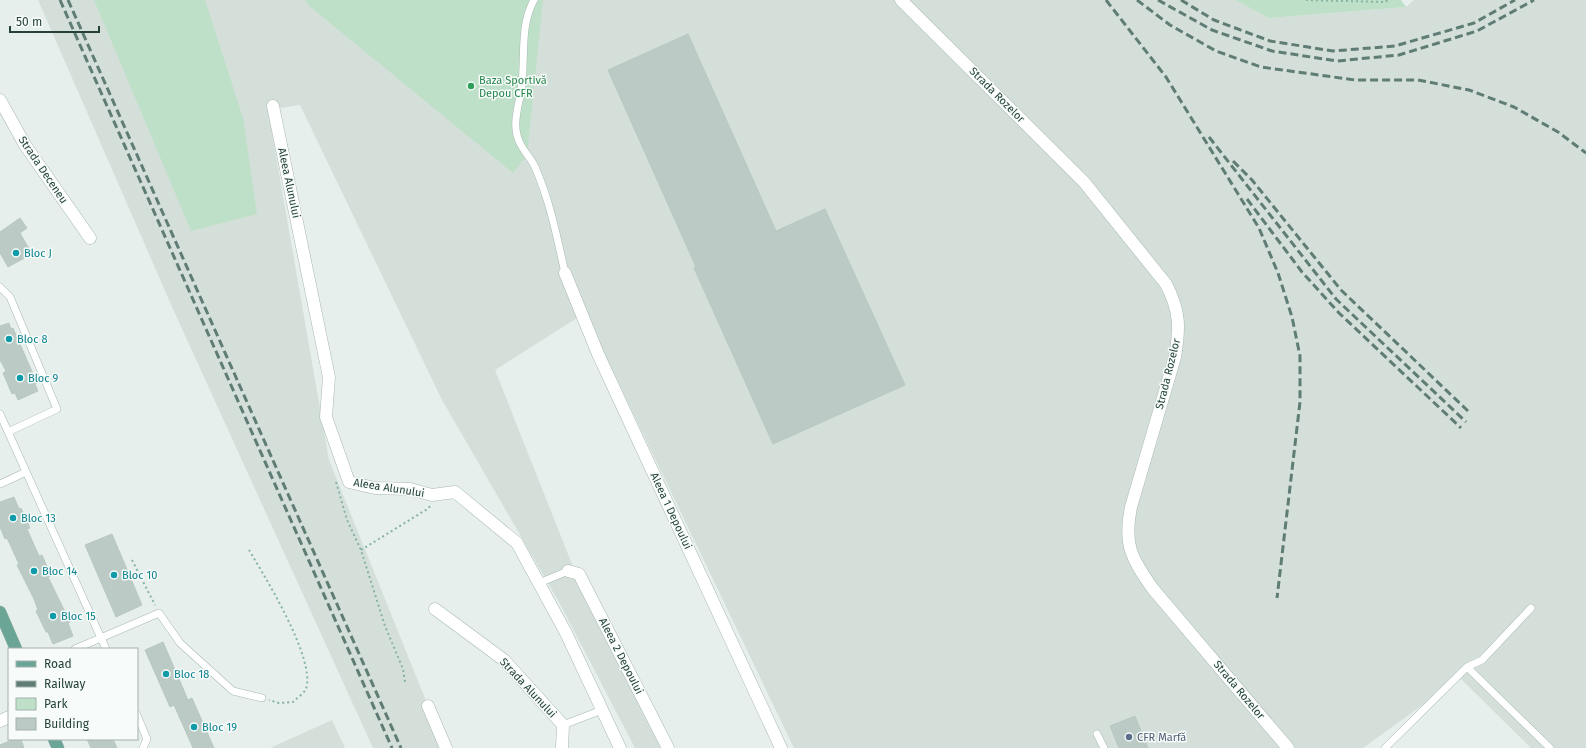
<svg xmlns="http://www.w3.org/2000/svg" width="1586" height="748" viewBox="0 0 1586 748" font-family="'Fira Sans',sans-serif">
<style>
.built{fill:#d4dfda}
.green{fill:#bfe0c8}
.building{fill:#bbcac4;stroke:#b8c9c2}
.lines{fill:none;stroke-linecap:round;stroke-linejoin:round}
.lane-casing{stroke:#a8b8b2;stroke-width:8}
.street-casing{stroke:#a8b8b2;stroke-width:13}
.primary-casing{stroke:#c2cac8;stroke-width:13}
.path{stroke:#86b3a5;stroke-width:2;stroke-dasharray:2 3;stroke-linecap:butt}
.lane{stroke:#fff;stroke-width:7}
.street{stroke:#fff;stroke-width:12}
.primary{stroke:#6aa596;stroke-width:12}
.rail{stroke:#5f7d75;stroke-width:3;stroke-dasharray:8 4;stroke-linecap:butt}
.leisure-dot{fill:#2e9e5b;stroke:#f7fbf9;stroke-width:1.5}
.culture-dot{fill:#0f9aa8;stroke:#f7fbf9;stroke-width:1.5}
.service-dot{fill:#5c6f8a;stroke:#f7fbf9;stroke-width:1.5}
.labels{text-anchor:middle;dominant-baseline:central;stroke-width:3;stroke-linejoin:round;paint-order:stroke}
.leisure-label{font-size:11px;fill:#27864d;stroke:#f7fbf9;text-anchor:start}
.street-label{font-size:11px;fill:#24423a;stroke:#f7fbf9}
.culture-label{font-size:11px;fill:#0d838f;stroke:#f7fbf9;text-anchor:start}
.service-label{font-size:11px;fill:#4e5e75;stroke:#f7fbf9;text-anchor:start}
</style>
<rect width="100%" height="100%" fill="#e6efeb"/>
<!-- built -->
<path class="built" d="M38,0h1197l34,18 137,-11 8,-7h172v748h-55l-71,-70 -97,70h-569l-209,-435 -90,57 88,222 78,156h-26l-75,-144 -118,-204 -142,-295 -32,5 61,350 116,288h-72l-200,-439z
M332,720l13,28h-75z"/>
<!-- green -->
<path class="green" d="M94,0h111l38,118 14,96 -66,17z
M306,0h237l-16,155 -14,18 -205,-168z
M1235,0h166l5,7 -137,11z"/>
<!-- building -->
<path class="building" d="M688,34l88,197 49,-22 80,176 -132,59 -79,-176 2,-1 -88,-197z
M20,218l7,10 -7,5 12,21 -24,13 -8,-14v-21z
M9,323l2,6 2,-1 24,55 -2,1 3,7 -20,9 -3,-7 -3,1 -9,-21 3,-2 -6,-11v-34z
M14,497l5,12 2,-1 9,20 -3,1 12,27 3,-1 9,21 -3,1 22,45 -2,1 5,13 -20,8 -5,-12h-2l-10,-21 2,-1 -4,-11 -17,-34 2,-1 -12,-26 -2,1 -5,-12v-25z
M112,534l30,71 -26,12 -31,-72z
M163,642l25,58 4,-2 22,50h-21l-19,-43 -4,2 -25,-57z
M1135,716l13,32h-29l-9,-22z
M14,739h7l3,9h-24v-3z
M87,739h26l4,9h-26z"/>
<g class="lines">
<!-- lane casing -->
<g class="lane-casing">
<path id="lane" d="M534,0c-14,25 -9,56 -12,84 -2,19 -11,39 -3,57 4,10 12,17 16,26 15,34 22,70 30,106
M0,287l10,10 47,112 -49,23
M0,414l106,235
M0,484l26,-12
M539,583l29,-12
M75,649l84,-36 21,30 53,48 29,7
M1467,667l83,81
M137,715l10,24 -4,9
M563,725l39,-15
M1097,734l7,14
M1385,748l82,-81 15,-7 49,-52"/>
</g>
<!-- street casing -->
<g class="street-casing">
<path id="street" d="M901,0l183,182 82,102c14,27 14,43 9,73l-44,150c-8,38 1,52 22,82l135,159
M0,100l25,45 65,93
M273,106l56,271 -3,40 23,65 26,6 35,1 22,6 23,-3 62,51 49,90 54,115
M565,273l33,81 183,394
M568,571l11,3 89,174
M435,609l69,51 59,65 -1,23
M428,706l18,42
M0,721l9,-4"/>
</g>
<!-- primary casing -->
<g class="primary-casing">
<path id="primary" d="M0,612l16,37
M54,739l4,9"/>
</g>
<!-- path -->
<path class="path" d="M1306,0l79,2 3,-2
M336,482l11,38 14,30 24,76 18,43 2,13
M249,550c16,27 67,109 57,139 -2,4 -9,9 -13,13l-14,1 -10,-3
M361,550l68,-42 1,-3
M132,560l23,45"/>
<!-- lane -->
<use href="#lane" class="lane"/>
<!-- street -->
<use href="#street" class="street"/>
<!-- primary -->
<use href="#primary" class="primary"/>
<!-- rail -->
<path class="rail" d="M60,0l332,748
M68,0l333,748
M1106,0l60,77 93,151 19,45 14,44 8,39v46l-23,196
M1137,0l33,25 46,26 45,16 94,13h63l51,10 45,17 44,25 28,21
M1158,0l54,30 60,21 65,10 62,-6 78,-24 57,-31
M1181,0l33,20 56,21 63,10 62,-5 79,-23 41,-23
M1209,137l127,162 130,123
M1233,161l19,19 89,110 127,121
M1247,199l55,73 37,41 122,115"/>
</g>
<!-- markers -->
<circle class="leisure-dot" cx="471" cy="86" r="4"/>
<g class="culture-dot">
<circle cx="16" cy="253" r="4"/>
<circle cx="9" cy="339" r="4"/>
<circle cx="20" cy="378" r="4"/>
<circle cx="13" cy="518" r="4"/>
<circle cx="34" cy="571" r="4"/>
<circle cx="114" cy="575" r="4"/>
<circle cx="53" cy="616" r="4"/>
<circle cx="166" cy="674" r="4"/>
<circle cx="194" cy="727" r="4"/>
</g>
<circle class="service-dot" cx="1129" cy="737" r="4"/>
<g class="labels">
<!-- leisure labels -->
<g class="leisure-label">
<text x="479" y="80">Baza Sportivă<tspan x="479" dy="13">Depou CFR</tspan></text>
</g>
<!-- street labels -->
<g class="street-label">
<text transform="translate(997 95) rotate(45)">Strada Rozelor</text>
<text transform="translate(43 170) rotate(56)">Strada Deceneu</text>
<text transform="translate(289 183) rotate(78)">Aleea Alunului</text>
<text transform="translate(1168 374) rotate(-76)">Strada Rozelor</text>
<text transform="translate(389 488) rotate(9)">Aleea Alunului</text>
<text transform="translate(671 511) rotate(65)">Aleea 1 Depoului</text>
<text transform="translate(621 656) rotate(63)">Aleea 2 Depoului</text>
<text transform="translate(528 688) rotate(47)">Strada Alunului</text>
<text transform="translate(1239 690) rotate(50)">Strada Rozelor</text>
</g>
<!-- culture labels -->
<g class="culture-label">
<text x="24" y="253">Bloc J</text>
<text x="17" y="339">Bloc 8</text>
<text x="28" y="378">Bloc 9</text>
<text x="21" y="518">Bloc 13</text>
<text x="42" y="571">Bloc 14</text>
<text x="122" y="575">Bloc 10</text>
<text x="61" y="616">Bloc 15</text>
<text x="174" y="674">Bloc 18</text>
<text x="202" y="727">Bloc 19</text>
</g>
<!-- service labels -->
<g class="service-label">
<text x="1137" y="737">CFR Marfă</text>
</g>
</g>
<!-- legend -->
<rect x="8" y="648" width="130" height="92" fill="#f7fbf9" stroke="#a3b1ad"/>
<rect x="16" y="661" width="20" height="6" fill="#6aa596" stroke="#a3b1ad"/>
<text x="44" y="668" font-size="12" fill="#24423a">Road</text>
<rect x="16" y="681" width="20" height="6" fill="#5f7d75" stroke="#a3b1ad"/>
<text x="44" y="688" font-size="12" fill="#24423a">Railway</text>
<rect x="16" y="698" width="20" height="12" fill="#bfe0c8" stroke="#a3b1ad"/>
<text x="44" y="708" font-size="12" fill="#24423a">Park</text>
<rect x="16" y="718" width="20" height="12" fill="#bbcac4" stroke="#a3b1ad"/>
<text x="44" y="728" font-size="12" fill="#24423a">Building</text>
<!-- scale -->
<path d="M10 26v6h89v-6" fill="none" stroke="#24423a" stroke-width="2"/>
<text x="16" y="26" font-size="12" fill="#24423a" stroke="#f7fbf9" stroke-width="3" paint-order="stroke">50 m</text>
</svg>
